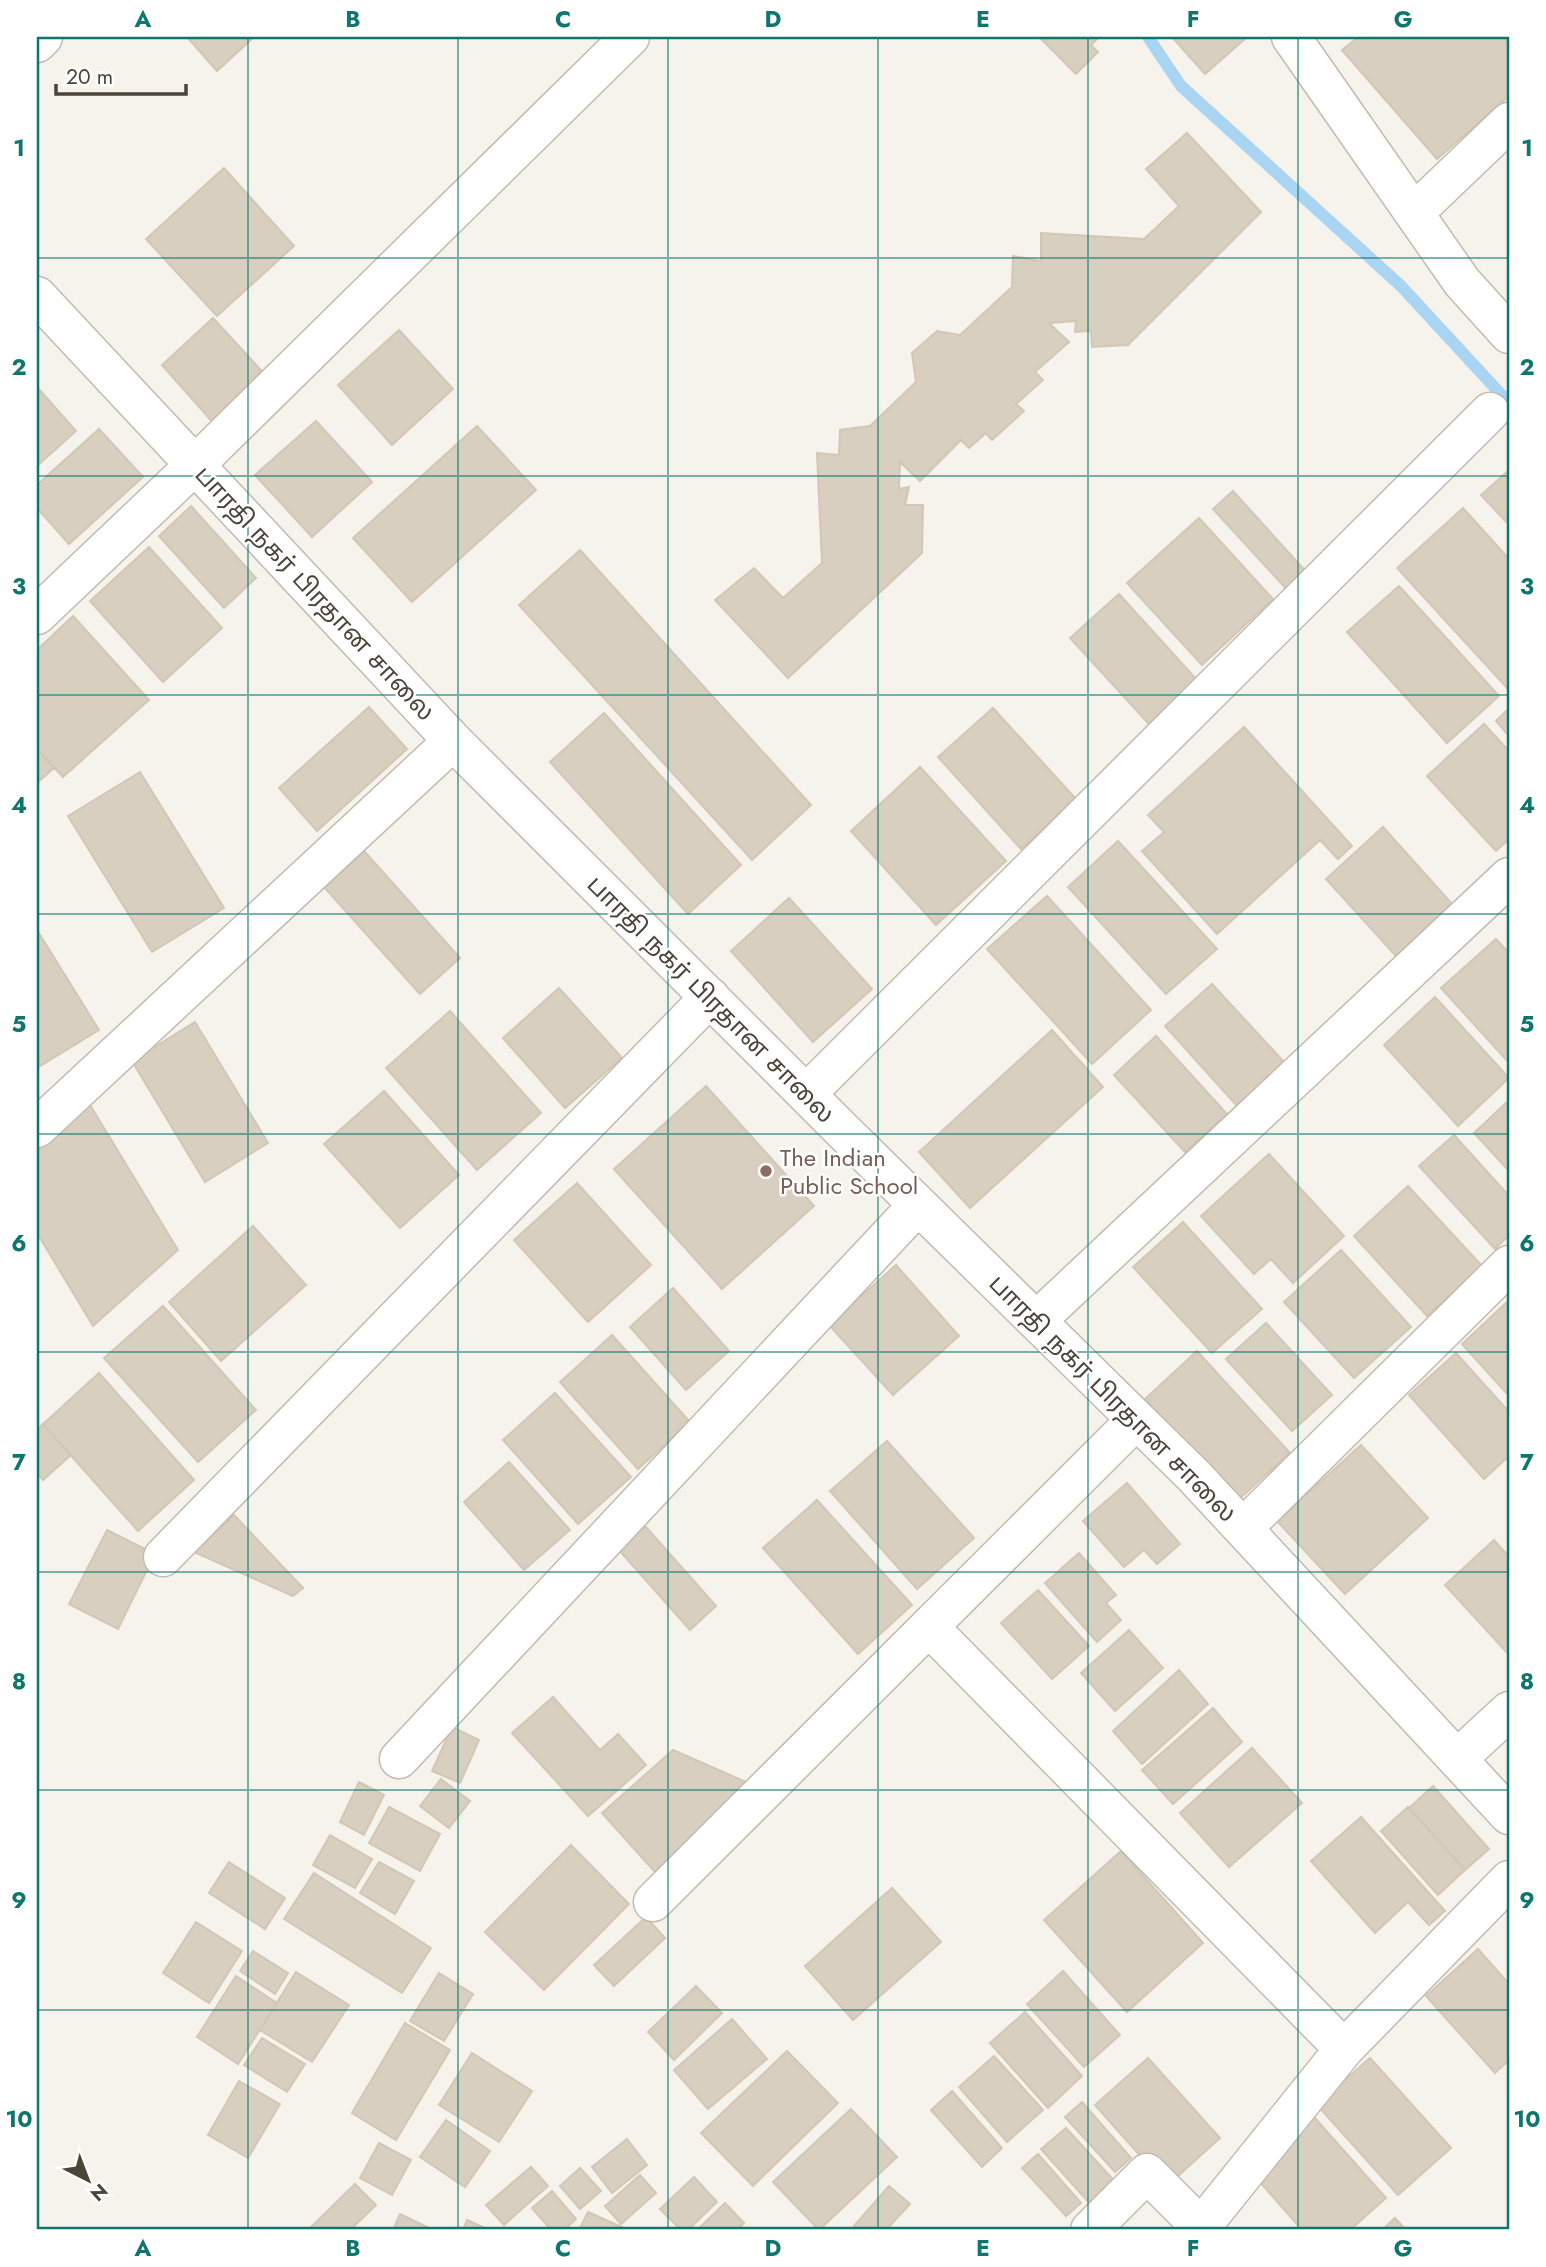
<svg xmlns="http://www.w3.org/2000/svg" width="1546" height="2267" viewBox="0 0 1546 2267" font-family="Jost,'Noto Sans Tamil',sans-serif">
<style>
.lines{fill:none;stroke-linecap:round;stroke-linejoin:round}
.stream{stroke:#a9d4f2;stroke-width:12}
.building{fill:#d8cfc1;stroke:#d3c7b4;stroke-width:2}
.minor-casing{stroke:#c2bbae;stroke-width:41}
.minor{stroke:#fff;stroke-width:38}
.grid{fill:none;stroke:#0f766e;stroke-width:2;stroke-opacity:0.55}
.education-dot{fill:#8d6e63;stroke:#fff;stroke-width:2.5}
.labels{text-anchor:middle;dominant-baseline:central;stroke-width:5;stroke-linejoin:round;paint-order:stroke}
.street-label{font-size:24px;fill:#4b4439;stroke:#fff}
.education-label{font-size:24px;fill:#785e54;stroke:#fff;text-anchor:start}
.neatline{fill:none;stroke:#0f766e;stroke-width:2.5}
.grid-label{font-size:23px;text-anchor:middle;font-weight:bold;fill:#0f766e}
</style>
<rect width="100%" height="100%" fill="#f6f3ec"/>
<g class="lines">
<!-- stream -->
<path class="stream" d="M1148,37l33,49 220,200 108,117"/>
</g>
<!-- building -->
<path class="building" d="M187,37h67l-37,34z
M1039,37h60l-8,8 7,7 -22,22z
M1172,37h73l1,1 -41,36z
M1358,37h145l6,7v52l-72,63 -95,-109z
M1187,133l74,79 -133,133 -36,2 -1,-16 -16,1 1,-11 -27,2 20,19 -34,30 8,8 -27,24 8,7 -32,29 -6,-7 -17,15 -8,-8 -41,41 -20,-19 -1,27 10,-2 -4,18h18l-1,48 -134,125 -73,-78 39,-32 29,30 39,-35 -5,-110 22,2 1,-25 30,-4 46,-44 -4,-29 25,-22 23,4 52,-48 1,-31 28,5v-28l103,6 35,-33 -33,-37z
M224,168l70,78 -77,70 -71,-77z
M213,318l57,62 -53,47 -55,-62z
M399,330l54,59 -61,56 -54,-60z
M37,387l39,44 -39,35z
M316,421l56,61 -60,55 -57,-62z
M477,426l59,64 -124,112 -59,-64z
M99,429l44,48 -74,67 -32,-36v-23z
M1509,470v55l-28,-30z
M1233,491l76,84 -19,18 -77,-84z
M191,506l65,72 -32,30 -65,-72z
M1463,508l46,51 -1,130 -111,-121z
M1199,518l74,81 -71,66 -75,-82z
M149,547l73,81 -59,54 -73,-81z
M580,550l231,255 -59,55 -233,-255z
M1399,586l100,110 -52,47 -100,-111z
M1119,594l78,86 -48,44 -79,-86z
M73,616l76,84 -86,77 -26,-28v-99z
M369,707l38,42 -90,82 -38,-43z
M993,708l83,91 -55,50 -83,-92z
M1509,708v28l-13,-15z
M604,713l137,152 -53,49 -138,-152z
M1484,724l25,27v88l-13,12 -69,-75z
M1244,727l108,119 -14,13 -18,-19 -103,94 -75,-83 22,-19 -16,-17z
M37,749l17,19 -17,15z
M920,767l86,94 -70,64 -85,-94z
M140,772l84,136 -72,44 -84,-136z
M1383,827l69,77 -56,52 -70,-77z
M1118,841l99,108 -51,45 -98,-107z
M364,851l96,107 -40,36 -96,-107z
M1047,896l104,114 -59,54 -105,-115z
M789,898l83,91 -59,53 -82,-91z
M37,930l62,100 -62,38z
M1496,939l13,14v110l-68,-75z
M1212,984l74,80 -48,43 -73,-81z
M559,988l63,70 -57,50 -62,-70z
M1435,997l74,81 -51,48 -74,-81z
M450,1011l91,102 -64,57 -91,-102z
M195,1022l73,121 -63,39 -73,-121z
M1052,1030l51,57 -133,121 -51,-56z
M1156,1036l71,78 -42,38 -71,-77z
M706,1086l108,120 -92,83 -108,-120z
M384,1091l75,84 -59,53 -76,-84z
M84,1095l94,155 -85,76 -56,-93v-91z
M1509,1100v71l-35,-38z
M1454,1135l55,61v39l-14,14 -76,-83z
M1269,1154l75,82 -51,47 -22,-24 -17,15 -53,-58z
M577,1183l74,82 -63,57 -74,-82z
M1408,1186l74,80 -55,50 -73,-80z
M1183,1222l79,87 -50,44 -79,-86z
M253,1226l53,59 -85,76 -52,-59z
M1341,1250l70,77 -57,51 -70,-76z
M896,1265l63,71 -66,59 -64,-70z
M673,1288l56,63 -43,39 -56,-63z
M1509,1300v96l-47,-52z
M163,1306l93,104 -58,52 -94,-104z
M1266,1323l66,72 -40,36 -66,-72z
M612,1335l78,87 -52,47 -78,-87z
M1197,1351l93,102 -52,47 -93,-101z
M1456,1353l53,59v44l-25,23 -75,-84z
M99,1373l95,107 -56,51 -95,-107z
M555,1393l76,84 -53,47 -75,-84z
M43,1424l28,31 -28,25 -6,-7v-43z
M887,1441l87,97 -57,51 -87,-98z
M1361,1445l67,73 -83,76 -68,-73z
M509,1462l61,68 -46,40 -60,-68z
M1127,1483l53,61 -23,20 -13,-14 -20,17 -41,-46z
M817,1500l95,105 -54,49 -95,-106z
M234,1515l69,73 -10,8 -99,-44z
M645,1526l71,80 -26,24 -71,-80z
M107,1530l48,24 -37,75 -49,-25z
M1494,1540l15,17v98l-64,-70z
M1079,1553l37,42 -10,8 15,17 -24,22 -52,-59z
M1038,1590l51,56 -37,33 -51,-56z
M1129,1630l34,38 -48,43 -34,-38z
M1179,1670l29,34 -66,60 -29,-33z
M553,1697l47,53 18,-16 28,31 -58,51 -76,-83z
M1213,1708l29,34 -69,62 -31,-34z
M452,1727l27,13 -19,43 -28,-12z
M1252,1748l50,55 -73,64 -49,-54z
M673,1750l73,32 -91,90 -53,-59z
M441,1779l29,22 -21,27 -29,-22z
M359,1782l25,13 -20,40 -24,-13z
M1433,1786l56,63 -24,21 -56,-62z
M389,1807l51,27 -20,37 -51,-28z
M1408,1807l57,63 -27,25 -57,-64z
M1361,1817l84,94 -16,14 -21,-23 -33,31 -64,-72z
M330,1835l42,24 -17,29 -42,-23z
M571,1845l58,59 -85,86 -59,-58z
M1121,1851l82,92 -76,69 -83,-92z
M229,1862l56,36 -20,31 -56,-36z
M379,1862l35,19 -19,33 -35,-21z
M314,1873l117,75 -29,45 -118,-74z
M892,1888l49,54 -88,78 -48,-54z
M646,1917l19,21 -51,48 -20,-21z
M196,1922l46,29 -33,52 -46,-30z
M1478,1949l31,35v76l-14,13 -69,-77z
M253,1951l35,22 -13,21 -35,-23z
M1063,1971l57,64 -36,32 -57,-63z
M296,1972l53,33 -37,57 -52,-32z
M439,1973l34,21 -29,47 -34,-20z
M236,1976l41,27 -39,61 -41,-27z
M696,1986l26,27 -48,47 -26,-28z
M1025,2012l57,64 -34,32 -58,-65z
M732,2019l35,40 -59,50 -34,-39z
M405,2023l45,27 -54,90 -44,-27z
M262,2038l43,26 -18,28 -43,-27z
M787,2051l51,52 -85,83 -52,-53z
M472,2053l60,38 -33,51 -60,-37z
M994,2056l49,54 -36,32 -48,-55z
M1148,2058l72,80 -53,48 -72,-81z
M1370,2058l81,90 -53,47 -81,-90z
M239,2081l41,23 -32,54 -40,-23z
M952,2091l50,57 -20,19 -51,-57z
M1082,2102l49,56 -16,14 -50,-55z
M851,2109l46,48 -78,73 -46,-48z
M1314,2117l72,81 -36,32h-48l-50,-57z
M446,2120l44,31 -25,36 -45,-30z
M1066,2128l52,57 -25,22 -52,-58z
M627,2139l20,26 -35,28 -20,-26z
M379,2143l32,17 -19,35 -32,-17z
M1038,2154l43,49 -15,13 -44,-48z
M531,2167l17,19 -44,39 -18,-20z
M580,2168l21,23 -21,18 -20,-23z
M640,2175l16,18 -35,31 -16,-18z
M694,2177l23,25 -29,28h-7l-21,-21z
M355,2184l21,21 -26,25h-42z
M889,2186l21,18 -24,26h-28l-4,-4z
M552,2191l24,28 -12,11h-13l-19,-22z
M725,2203l19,20 -7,7h-35l-3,-2z
M588,2212l36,16 -1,2h-44z
M400,2214l27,13 -2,3h-32z
M1395,2218l11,12h-24z
M467,2220l22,10h-26z"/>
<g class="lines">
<!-- minor casing -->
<g class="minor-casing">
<path id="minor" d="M1291,37l171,245 47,52
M37,43l6,-6
M1415,212l94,-90
M37,296l416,445 391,391 350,344 315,339
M37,615l159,-151 434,-427
M806,1094l684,-682
M37,1128l416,-387
M1036,1321l473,-444
M1243,1528l266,-263
M163,1557l547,-560
M929,1627l415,422
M399,1759l519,-554
M1457,1759l52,-48
M653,1902l483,-482
M1090,2230l57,-57 54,54 143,-178 165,-169"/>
</g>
<!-- minor -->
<use href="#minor" class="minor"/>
</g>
<!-- grid -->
<path class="grid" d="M248,37v2193M458,37v2193M668,37v2193M878,37v2193M1088,37v2193M1298,37v2193M37,258h1472M37,476h1472M37,695h1472M37,914h1472M37,1134h1472M37,1352h1472M37,1572h1472M37,1790h1472M37,2010h1472"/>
<!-- markers -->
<circle class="education-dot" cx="766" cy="1171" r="7"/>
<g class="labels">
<!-- street labels -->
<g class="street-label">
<text transform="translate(315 593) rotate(47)">பாரதி நகர் பிரதான சாலை</text>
<text transform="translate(711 999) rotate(45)">பாரதி நகர் பிரதான சாலை</text>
<text transform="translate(1113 1398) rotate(45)">பாரதி நகர் பிரதான சாலை</text>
</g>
<!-- education labels -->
<g class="education-label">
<text x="780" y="1157">The Indian<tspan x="780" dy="28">Public School</tspan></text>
</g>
</g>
<!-- border -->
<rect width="1546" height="2267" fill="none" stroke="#ffffff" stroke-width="77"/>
<!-- north arrow -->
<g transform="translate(88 2180) rotate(138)" stroke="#ffffff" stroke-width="5" paint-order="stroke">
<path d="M0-5L12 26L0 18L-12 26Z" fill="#4b4439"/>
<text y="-10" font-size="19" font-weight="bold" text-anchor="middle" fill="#4b4439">N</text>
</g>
<!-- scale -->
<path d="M56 84v10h130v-10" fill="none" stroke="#4b4439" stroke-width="3.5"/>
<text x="66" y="84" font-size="21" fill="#4b4439" stroke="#ffffff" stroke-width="5" paint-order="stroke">20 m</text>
<rect x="38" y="38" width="1470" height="2190" class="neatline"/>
<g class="grid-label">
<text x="143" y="27">A</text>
<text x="353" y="27">B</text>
<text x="563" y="27">C</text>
<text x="773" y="27">D</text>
<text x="983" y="27">E</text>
<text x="1193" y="27">F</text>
<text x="1403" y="27">G</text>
<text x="19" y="156">1</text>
<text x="1527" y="156">1</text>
<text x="19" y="375">2</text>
<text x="1527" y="375">2</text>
<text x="19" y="594">3</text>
<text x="1527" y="594">3</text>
<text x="19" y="813">4</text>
<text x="1527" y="813">4</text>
<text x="19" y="1032">5</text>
<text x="1527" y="1032">5</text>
<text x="19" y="1251">6</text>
<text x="1527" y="1251">6</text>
<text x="19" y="1470">7</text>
<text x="1527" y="1470">7</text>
<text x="19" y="1689">8</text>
<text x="1527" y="1689">8</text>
<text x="19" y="1908">9</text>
<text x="1527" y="1908">9</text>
<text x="19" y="2127">10</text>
<text x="1527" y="2127">10</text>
<text x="143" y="2256">A</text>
<text x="353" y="2256">B</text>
<text x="563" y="2256">C</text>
<text x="773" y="2256">D</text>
<text x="983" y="2256">E</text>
<text x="1193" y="2256">F</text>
<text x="1403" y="2256">G</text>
</g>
</svg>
